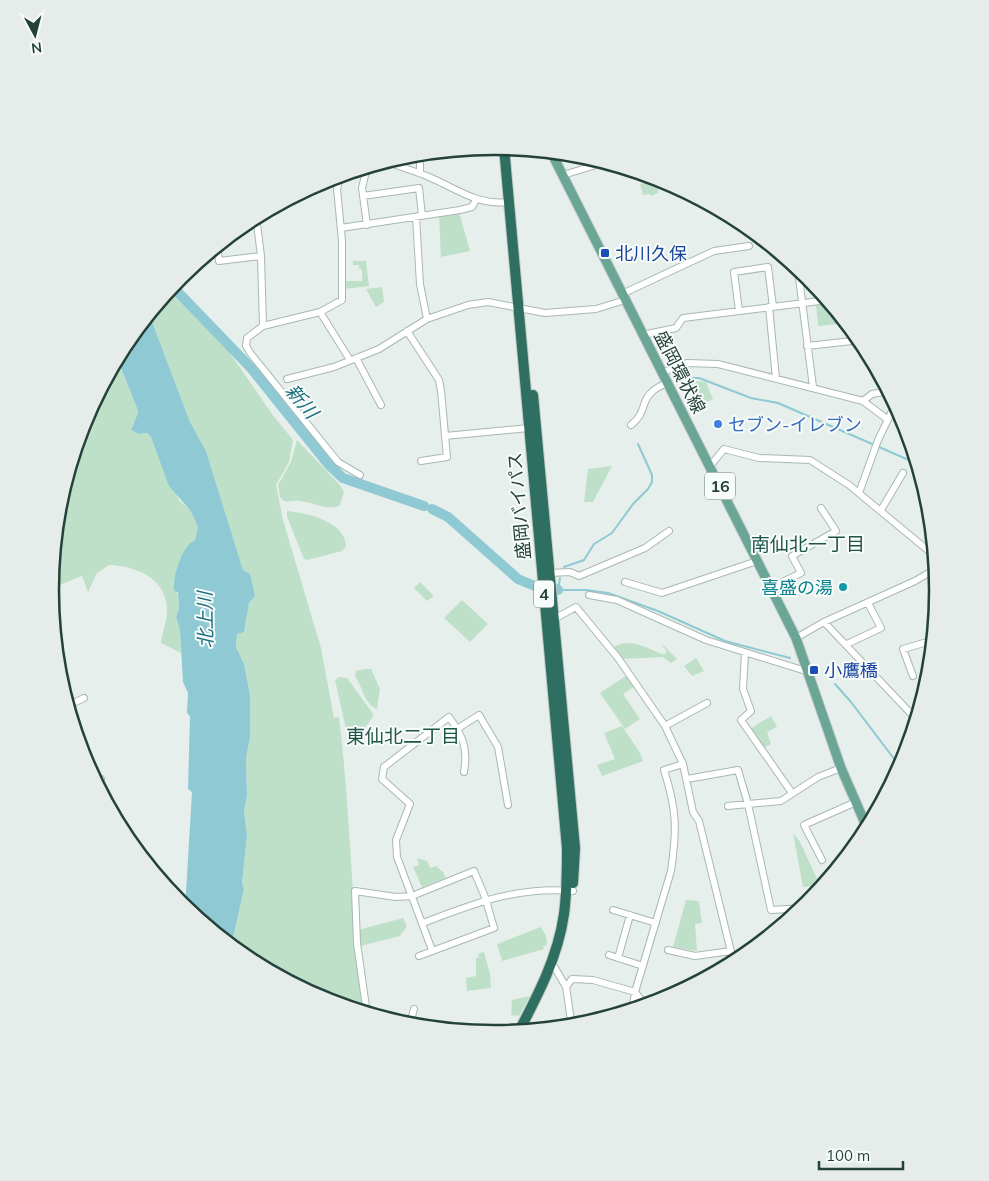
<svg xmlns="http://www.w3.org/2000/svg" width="989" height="1181" viewBox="0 0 989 1181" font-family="Mulish,'Noto Sans JP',sans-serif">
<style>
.green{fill:#bfe0c8}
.water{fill:#8ec9d4}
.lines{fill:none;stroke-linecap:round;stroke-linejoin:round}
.stream{stroke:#8ec9d4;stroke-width:2}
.river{stroke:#8ec9d4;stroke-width:10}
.minor-casing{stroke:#a8b8b2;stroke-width:8}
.major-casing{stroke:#c2cac8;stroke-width:11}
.highway-casing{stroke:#c2cac8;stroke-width:12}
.minor{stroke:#fff;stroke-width:6}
.major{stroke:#6aa596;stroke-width:9}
.highway{stroke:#2f6f62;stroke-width:10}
.transit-dot{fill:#1a4fb4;stroke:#f7fbf9;stroke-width:2}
.shop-dot{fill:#3f7fe0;stroke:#f7fbf9;stroke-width:2}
.culture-dot{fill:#0f9aa8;stroke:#f7fbf9;stroke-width:2}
.labels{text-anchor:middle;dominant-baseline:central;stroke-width:4;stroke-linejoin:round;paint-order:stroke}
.shield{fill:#f7fbf9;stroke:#637a73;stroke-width:1}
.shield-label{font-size:16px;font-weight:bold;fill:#24423a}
.transit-label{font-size:18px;fill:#164399;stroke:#f7fbf9;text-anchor:start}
.street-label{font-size:18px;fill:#24423a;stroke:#f7fbf9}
.shop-label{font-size:18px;fill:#366cbe;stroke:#f7fbf9;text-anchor:start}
.culture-label{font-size:18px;fill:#0d838f;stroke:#f7fbf9;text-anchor:end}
.water-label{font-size:19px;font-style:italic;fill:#1c6f80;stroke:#f7fbf9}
.neighbourhood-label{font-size:19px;fill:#1f5548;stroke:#f7fbf9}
.rim{fill:none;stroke:#24423a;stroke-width:2.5}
</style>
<rect width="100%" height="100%" fill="#e6efeb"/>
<!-- green -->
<path class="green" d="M657,180l1,13 -6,3 -3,-2 -6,1 -3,-11z
M459,212l11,39 -29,6 -2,-41z
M353,261h13l3,25 -25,3v-8h18v-12h-3v-4h-6z
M382,287l2,15 -8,5 -10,-18z
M169,290l61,63 42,61 21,26 -4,22 -13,23 7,35 38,128 13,70 5,-1c12,99 13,198 24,296 -46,-14 -94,-35 -132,-66l13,-58 -2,-6 5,-48 -3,-24 3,-16 -1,-36 4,-22v-42l-6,-31 -8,-17 1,-13 7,-2 5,-29 3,-3 -2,-26 -7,-4 -37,-119 -16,-29 -41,-108z
M831,303l16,20 -29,3 -2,-21z
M117,358l20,50 1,5 -7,17 8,4 8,-1 4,4 28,63 11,10 8,17 -3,13 -15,20 -7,24 5,11 1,13 -3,9 4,13 1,23 -20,-10c1,-11 7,-24 6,-34 -1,-31 -31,-43 -58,-44l-12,8 -9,19 -6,-16 -30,12 -2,-2 9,-83 25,-83z
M685,380l21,2 7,17 -14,7z
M297,440l42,44 5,8 -4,13c-12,7 -27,-3 -40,-4 -5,-1 -10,1 -16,0l-4,-4 -2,-12 13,-23z
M612,466l-19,36h-9l4,-33z
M287,511c20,2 58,10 59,35l-4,5 -35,9 -3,-1 -17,-42z
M420,582l14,14 -7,5 -13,-13z
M462,600l26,24 -18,18 -26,-24z
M660,642l17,17 -6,4 -8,-6 -41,2 -9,-11c15,-12 36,1 51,7l3,-3z
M696,658l8,13 -12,5 -8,-10z
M365,669h6l9,20 -3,20c-12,-4 -15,-23 -22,-33l1,-5z
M627,675l8,11 -12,8 17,25 -15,10 -25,-36z
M339,677l8,1 27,37 -10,14 -16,9 -13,-58z
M771,716l6,11 -10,5 4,12 -7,4 -14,-19z
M622,726l18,27 3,8 -41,15 -5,-11 18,-6 -11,-26z
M793,833l7,9 20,43 -17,2z
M417,858l10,3 3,7 6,-2 7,6 3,6 -24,9 -9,-20 6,-2z
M686,900l13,1 3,22 -7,1 2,27 -24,-4z
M403,918l4,8 -7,10 -40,10 -2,-16z
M541,927l5,9 1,9 -4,1 1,3 -42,12 -5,-17z
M484,952l6,22 1,14 -24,3 -1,-13 10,-2v-18l3,-1 -1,-3z
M530,996l-11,20 -8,-1 1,-15z"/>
<!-- water -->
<path class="water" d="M149,314l41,108 16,29 37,119 7,4 5,22 -6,7 -5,29 -7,2 -1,13 8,17 6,31v42l-4,22 1,36 -3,16 3,24 -5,48 2,6 -13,58 -46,-38 7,-117 -4,-3 2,-73 -3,-3 1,-20 -5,-11 -3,-52 -4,-13 3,-9 -1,-16 -4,-1c-2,-12 8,-46 21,-51l3,-13 -8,-17 -21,-24 -18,-49 -4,-4 -8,1 -8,-4 7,-17 -1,-5 -20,-50 8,-15z"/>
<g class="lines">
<!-- stream -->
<path class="stream" d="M676,382l6,-4h17l52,20 27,5 140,61
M564,567l20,-7 10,-16 18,-11 21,-29 15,-15 4,-7v-7l-14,-31
M560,578l-2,12h28l22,3 50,18 67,30 65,17
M835,684l16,18 50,66"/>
<!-- river -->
<path class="river" d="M172,286l79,82 78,97 14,13 81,28
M432,509l16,8 70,62 19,8
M557,589l1,1"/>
<!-- minor casing -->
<g class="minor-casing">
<path id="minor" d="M420,153v20
M386,161c14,6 29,10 43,16 28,12 49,29 80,25
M563,175l43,-13
M363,196l56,-8 3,28
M256,216l5,40
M416,217l4,67 7,35
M367,225l-5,-37 5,-21
M341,228l119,-18 12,-3 4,-7
M217,246l2,15 42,-5 2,70 57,-14 30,48
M801,270h-3l15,117
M622,294l92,-43 35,-5
M769,307l7,71
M739,311l-5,-39 34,-5 5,40
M320,312l22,-12v-59l-5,-52 3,-14
M263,326l-16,12 -1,8 5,8 87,108 22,13
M407,331l32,49 2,11 6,66 -26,4
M642,335l34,-7 7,-10 145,-18
M807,346l45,-5 -1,-14
M356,358l25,47
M661,373l26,-10 31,1 145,37 24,18
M287,379l47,-12 45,-18 48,-30 41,-14 20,-3 57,11 51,-4 29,-9
M863,401l9,-7 17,-3
M631,425c20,-15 4,-29 36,-42
M445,436l84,-8
M710,466l14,-17 35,9 51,2 39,25 87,72
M859,493l19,-53 18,-37
M881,510l22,-37
M550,573l20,-1 9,4 66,-28 24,-17
M625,582l37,11 95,-32
M770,588l31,-15 -9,-17 44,-25 -15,-23
M589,595l28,5 89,40 103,32
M554,619l22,-12 42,51 47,68 18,38 10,48 6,9 35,143
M824,622l93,98
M796,638l28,-16 91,-41 22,-13
M847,644l34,-16 -13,-25
M745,653l-2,36 8,22 -10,9 51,73
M913,676l-10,-27 31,-9
M62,689l1,-1
M67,706l17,-8
M665,726l42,-23
M457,729l22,-14 19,32 10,58
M687,779l51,-9 10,34 23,106 34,-2
M94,780l7,-1
M728,806l53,-5 37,-24 23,-9
M822,860l-18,-35 52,-23
M613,910l43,13
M423,923c50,-19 94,-37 150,-32
M432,950l-35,-93 -1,-17 14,-36 -28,-25 2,-12 65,-50c14,19 19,31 15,55
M668,950l27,6 36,-5
M609,955l34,11
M618,958l12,-43
M555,968l11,19 6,40
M566,987l6,-8 21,1 42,12 12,15
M632,1011l3,-19 36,-121c6,-41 6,-61 -7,-101l19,-6
M367,1014l-10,-71 -2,-52 41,6 16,-1 62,-25 11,26 9,31 -75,28
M409,1027l5,-18
M489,1035l1,-5"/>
</g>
<!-- major casing -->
<g class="major-casing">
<path id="major" d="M551,152l245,486 45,130 27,62"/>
</g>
<!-- highway casing -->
<g class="highway-casing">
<path id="highway" d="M504,147l63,701c0,22 0,44 -3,66 -6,43 -26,81 -46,119
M533,395l42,453 -2,35"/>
</g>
<!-- minor -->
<use href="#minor" class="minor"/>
<!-- major -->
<use href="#major" class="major"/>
<!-- highway -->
<use href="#highway" class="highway"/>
</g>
<!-- markers -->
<g class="transit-dot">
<rect x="600" y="248" width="10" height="10" rx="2.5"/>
<rect x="809" y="665" width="10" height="10" rx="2.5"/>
</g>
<circle class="shop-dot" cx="718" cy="424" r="5"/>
<circle class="culture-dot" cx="843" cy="587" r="5"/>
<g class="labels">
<!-- shield labels -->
<g class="shield">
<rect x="705" y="472.5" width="30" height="27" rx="4"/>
<rect x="534" y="580.5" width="20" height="27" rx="4"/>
</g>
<g class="shield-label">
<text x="720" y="486">16</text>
<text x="544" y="594">4</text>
</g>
<!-- transit labels -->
<g class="transit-label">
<text x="615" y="253">北川久保</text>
<text x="824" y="670">小鷹橋</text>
</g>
<!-- street labels -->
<g class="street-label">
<text transform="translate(680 372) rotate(63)">盛岡環状線</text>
<text transform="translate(519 506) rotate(-95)">盛岡バイパス</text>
</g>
<!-- shop labels -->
<g class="shop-label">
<text x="728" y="424">セブン-イレブン</text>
</g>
<!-- culture labels -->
<g class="culture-label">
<text x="833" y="587">喜盛の湯</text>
</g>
<!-- water labels -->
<g class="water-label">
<text transform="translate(302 401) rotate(50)">新川</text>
<text transform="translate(205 620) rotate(-91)">北上川</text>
</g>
<!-- neighbourhood labels -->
<g class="neighbourhood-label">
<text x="808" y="544">南仙北一丁目</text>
<text x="403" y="736">東仙北二丁目</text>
</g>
</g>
<!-- crop -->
<path d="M0 0H989V1181H0ZM59 590a435 435 0 1 1 870 0a435 435 0 1 1-870 0Z" fill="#e6ecea" fill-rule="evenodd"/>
<path class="rim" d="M59 590a435 435 0 1 1 870 0a435 435 0 1 1-870 0Z"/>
<!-- north arrow -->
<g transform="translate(35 35) rotate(173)" stroke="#f7fbf9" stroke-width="4" paint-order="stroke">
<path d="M0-4L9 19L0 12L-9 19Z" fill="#24423a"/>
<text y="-8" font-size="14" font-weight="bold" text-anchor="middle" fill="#24423a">N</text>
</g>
<!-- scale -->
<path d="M819 1161v8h84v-8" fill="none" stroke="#24423a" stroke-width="2.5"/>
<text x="826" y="1161" font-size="15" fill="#24423a" stroke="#f7fbf9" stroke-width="4" paint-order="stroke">100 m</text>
</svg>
